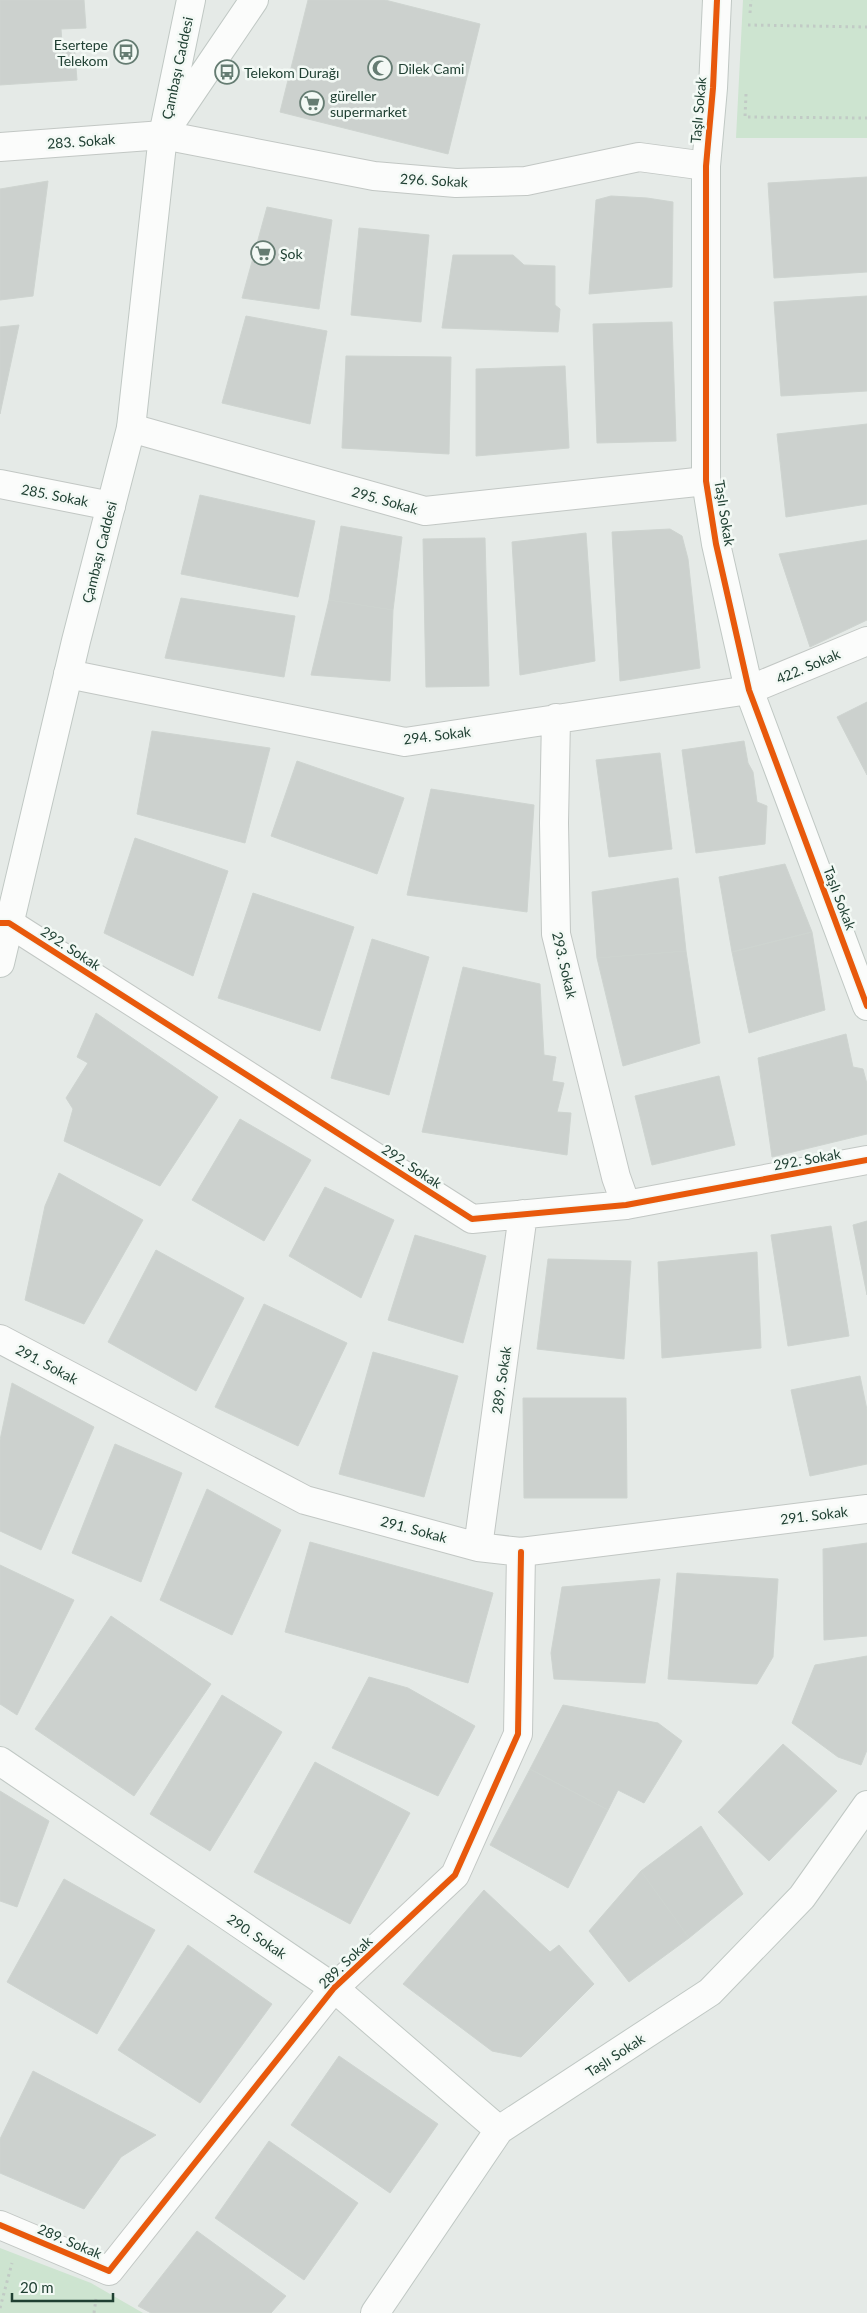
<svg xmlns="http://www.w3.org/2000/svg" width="867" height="2313" viewBox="0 0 867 2313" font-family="Lato,sans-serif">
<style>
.green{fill:#cde4d0}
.building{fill:#ccd1ce;stroke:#ced4d0}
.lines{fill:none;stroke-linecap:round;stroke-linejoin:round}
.street-casing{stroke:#c2c7c4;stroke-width:30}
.secondary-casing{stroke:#c0c8c4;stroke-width:30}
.path{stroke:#c1cac5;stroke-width:3;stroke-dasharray:2.5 4;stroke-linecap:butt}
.street{stroke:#fbfcfb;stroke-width:28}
.secondary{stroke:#fbfcfb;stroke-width:28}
.cycleway-casing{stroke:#f3f9f5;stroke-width:9}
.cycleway{stroke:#e8590c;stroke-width:6}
.labels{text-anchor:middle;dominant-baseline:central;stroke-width:5;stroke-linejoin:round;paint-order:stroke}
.poi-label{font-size:14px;fill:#204033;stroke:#f3f9f5;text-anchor:start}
.street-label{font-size:14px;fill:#204033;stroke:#f3f9f5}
</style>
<rect width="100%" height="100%" fill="#e5eae7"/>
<!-- green -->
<path class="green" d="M743,0h124v138h-131z
M0,2248l91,35 52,30h-143z"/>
<!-- building -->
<path class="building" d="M0,0h84l2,28 -25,1 1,14h12l3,37 -77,5z
M308,0h77l95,24 -32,130 -168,-42z
M867,177v95l-93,6 -6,-95z
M48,181l-15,115 -33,4v-111z
M611,196l36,2 26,4 -1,85 -83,7 7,-94z
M267,207l65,13 -13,89 -77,-11z
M359,228l70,7 -8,87 -70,-7z
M453,255h60l11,10 31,1v39l5,4 -2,23 -116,-4z
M867,296v95l-86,5 -7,-94z
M246,316l81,15 -17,93 -88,-21z
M672,322l4,119 -79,2 -4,-119z
M19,325l-19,89v-87z
M346,356l105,1 -2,97 -107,-6z
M565,366l4,82 -93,8v-87z
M867,424v80l-81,13 -9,-83z
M200,495l115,26 -17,76 -117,-23z
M341,526l61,11 -9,73 -64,-10z
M670,529l12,7 6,23 12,109 -80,13 -8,-149z
M586,533l9,128 -75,14 -8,-133z
M485,538l4,148 -63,1 -3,-148z
M867,540v80l-57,27 -31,-93z
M181,598l114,18 -11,61 -119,-19z
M329,600l64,10 -3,71 -79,-6z
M867,702v73l-30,-58z
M152,731l118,17 -25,95 -108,-29z
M744,741l4,22 5,9 4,30 10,4 -2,38 -69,9 -14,-103z
M660,753l12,96 -63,8 -13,-97z
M297,761l107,37 -27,76 -106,-38z
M431,789l103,16 -7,107 -120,-17z
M135,838l93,33 -35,105 -89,-43z
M785,864l27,68 -80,20 -13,-75z
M678,878l8,73 -89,7 -5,-66z
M253,893l101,34 -34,104 -102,-33z
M812,932l13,78 -76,23 -17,-81z
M372,939l57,18 -40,138 -58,-17z
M686,951l14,92 -77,23 -26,-108z
M463,967l77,17 4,71 12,2 -4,24 12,2 -7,29 14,1 -4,42 -145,-23z
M96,1013l122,84 -58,89 -96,-45 9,-32 -7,-11 22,-35 -11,-6z
M846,1034l7,33 10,2 4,15v50l-95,23 -14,-99z
M719,1076l16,69 -83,20 -17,-69z
M240,1119l71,41 -47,81 -72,-41z
M59,1173l84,47 -59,104 -59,-24 20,-94z
M325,1187l69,33 -33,78 -72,-42z
M867,1221v74l-14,-70z
M831,1226l18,110 -61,10 -17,-111z
M415,1235l71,21 -23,87 -75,-23z
M156,1250l88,48 -48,93 -88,-49z
M757,1252l4,96 -99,10 -4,-96z
M548,1259l83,2 -7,98 -87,-10z
M264,1304l83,39 -49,103 -83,-39z
M373,1352l85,24 -34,121 -85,-23z
M860,1376l7,34v54l-57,12 -19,-86z
M12,1383l82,44 -53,123 -41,-19v-91z
M523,1398h103l1,100h-103z
M115,1444l67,29 -41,109 -69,-29z
M207,1489l74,41 -49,105 -72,-35z
M310,1542l183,51 -25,90 -183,-51z
M867,1543v93l-43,4 -1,-91z
M0,1565l74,35 -57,115 -17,-11z
M677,1573l101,6 -5,78 -16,27 -89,-5z
M660,1579l-15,104 -91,-4 -3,-26 11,-66z
M111,1616l100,68 -77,112 -99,-67z
M867,1656v94l-6,15 -23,-8 -46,-34 23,-58z
M369,1677l39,11 67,38 -37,70 -106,-48z
M222,1695l60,37 -72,119 -60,-37z
M563,1705l95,18 24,18 -38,62 -26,-13 -10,20 -78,-41z
M783,1744l54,47 -68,70 -51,-49z
M315,1762l95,51 -60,111 -96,-52z
M530,1769l78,41 -40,78 -78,-43z
M0,1791l49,30 -32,86 -17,-6z
M701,1826l42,68 -54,44 -48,-67z
M641,1871l48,67 -60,44 -40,-51z
M64,1879l91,51 -58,104 -90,-52z
M484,1890l66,62 9,-7 35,39 -73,73 -29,-6 -89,-67z
M188,1945l84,59 -72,99 -82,-53z
M339,2056l99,68 -48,69 -99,-68z
M33,2071l123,64 -35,22 -37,52 -84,-36v-34z
M269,2141l89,62 -54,77 -89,-62z
M197,2231l89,65 -15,17h-120l-13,-7z"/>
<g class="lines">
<!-- street casing -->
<g class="street-casing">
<path id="street" d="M0,147l163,-12 211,41 82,7 70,-2 113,-24 67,9
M131,428l294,83 281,-30
M0,484l111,22
M68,674l337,68 344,-52 118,-49
M556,718l-2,105 2,111 60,243 10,28
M0,923h9l463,296 154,-14 241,-45
M0,1339l305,161 173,47 43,5 346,-43
M478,1547l45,-333
M0,2225l109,46 225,-283 121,-113 63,-141 3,-182"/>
</g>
<!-- secondary casing -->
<g class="secondary-casing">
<path id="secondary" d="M717,0l-4,88 -7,78v315l10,63 33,146 118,316
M170,124l84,-124
M0,963l76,-322 55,-213 32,-293 28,-135
M0,1761l334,227 165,142
M375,2313l124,-183 211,-138 92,-95 65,-92"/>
</g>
<!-- path -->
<path class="path" d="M750,13l1,-13
M748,25l119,2
M746,94l-1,23 122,1
M0,2308l12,-45
M94,2313l2,-14"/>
<!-- street -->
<use href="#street" class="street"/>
<!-- secondary -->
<use href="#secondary" class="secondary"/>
<!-- cycleway casing -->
<g class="cycleway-casing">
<path id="cycleway" d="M717,0l-4,88 -7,78v315l10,63 33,146 118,316
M0,923h9l463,296 154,-14 241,-45
M0,2225l109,46 225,-283 121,-113 63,-141 3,-182"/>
</g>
<!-- cycleway -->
<use href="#cycleway" class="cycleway"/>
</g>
<!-- icons -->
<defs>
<g id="bus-ring" transform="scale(1.25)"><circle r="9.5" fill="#f3f9f5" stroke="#657c72" stroke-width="1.5"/><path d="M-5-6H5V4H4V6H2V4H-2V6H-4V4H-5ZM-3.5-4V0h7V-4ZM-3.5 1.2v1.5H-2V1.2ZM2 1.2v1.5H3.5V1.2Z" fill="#657c72"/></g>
<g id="mosque-ring" transform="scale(1.25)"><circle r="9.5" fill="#f3f9f5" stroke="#657c72" stroke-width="1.5"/><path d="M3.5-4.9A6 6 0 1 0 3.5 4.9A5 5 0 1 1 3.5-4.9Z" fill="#657c72"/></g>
<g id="supermarket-ring" transform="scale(1.25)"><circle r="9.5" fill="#f3f9f5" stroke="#657c72" stroke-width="1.5"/><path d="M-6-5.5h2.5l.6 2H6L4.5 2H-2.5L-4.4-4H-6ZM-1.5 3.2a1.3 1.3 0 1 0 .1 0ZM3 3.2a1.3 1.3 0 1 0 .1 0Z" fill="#657c72"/></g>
</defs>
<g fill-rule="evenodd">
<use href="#bus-ring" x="126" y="52"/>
<use href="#mosque-ring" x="380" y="68"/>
<use href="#bus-ring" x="227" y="72"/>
<use href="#supermarket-ring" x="312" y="103"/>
<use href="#supermarket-ring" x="263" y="253"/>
</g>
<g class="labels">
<!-- poi labels -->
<g class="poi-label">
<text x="108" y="44" text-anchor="end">Esertepe<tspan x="108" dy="16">Telekom</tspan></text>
<text x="398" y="68">Dilek Cami</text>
<text x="244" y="72">Telekom Durağı</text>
<text x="330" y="95">güreller<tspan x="330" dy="16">supermarket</tspan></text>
<text x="280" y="253">Şok</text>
</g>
<!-- street labels -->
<g class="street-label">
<text transform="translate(177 68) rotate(-78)">Çambaşı Caddesi</text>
<text transform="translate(698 110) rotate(-85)">Taşlı Sokak</text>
<text transform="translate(81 141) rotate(-4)">283. Sokak</text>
<text transform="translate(434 180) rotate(3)">296. Sokak</text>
<text transform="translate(55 495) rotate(11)">285. Sokak</text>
<text transform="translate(385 500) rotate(16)">295. Sokak</text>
<text transform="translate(725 513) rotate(81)">Taşlı Sokak</text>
<text transform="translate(99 552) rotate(-76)">Çambaşı Caddesi</text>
<text transform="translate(808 666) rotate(-23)">422. Sokak</text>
<text transform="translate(437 735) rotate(-7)">294. Sokak</text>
<text transform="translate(840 898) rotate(69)">Taşlı Sokak</text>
<text transform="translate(71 948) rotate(33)">292. Sokak</text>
<text transform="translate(565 965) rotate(77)">293. Sokak</text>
<text transform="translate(807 1159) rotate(-10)">292. Sokak</text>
<text transform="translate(412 1166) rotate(33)">292. Sokak</text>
<text transform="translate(47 1364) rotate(28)">291. Sokak</text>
<text transform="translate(501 1380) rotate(-82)">289. Sokak</text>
<text transform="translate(814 1515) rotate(-7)">291. Sokak</text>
<text transform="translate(414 1529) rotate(15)">291. Sokak</text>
<text transform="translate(257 1936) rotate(34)">290. Sokak</text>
<text transform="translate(345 1962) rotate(-44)">289. Sokak</text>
<text transform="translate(615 2055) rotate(-33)">Taşlı Sokak</text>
<text transform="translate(70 2241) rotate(23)">289. Sokak</text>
</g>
</g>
<!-- scale -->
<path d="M12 2293v8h101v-8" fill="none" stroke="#204033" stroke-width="2.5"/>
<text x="20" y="2293" font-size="15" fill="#204033" stroke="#f3f9f5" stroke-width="4" paint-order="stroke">20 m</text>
</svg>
